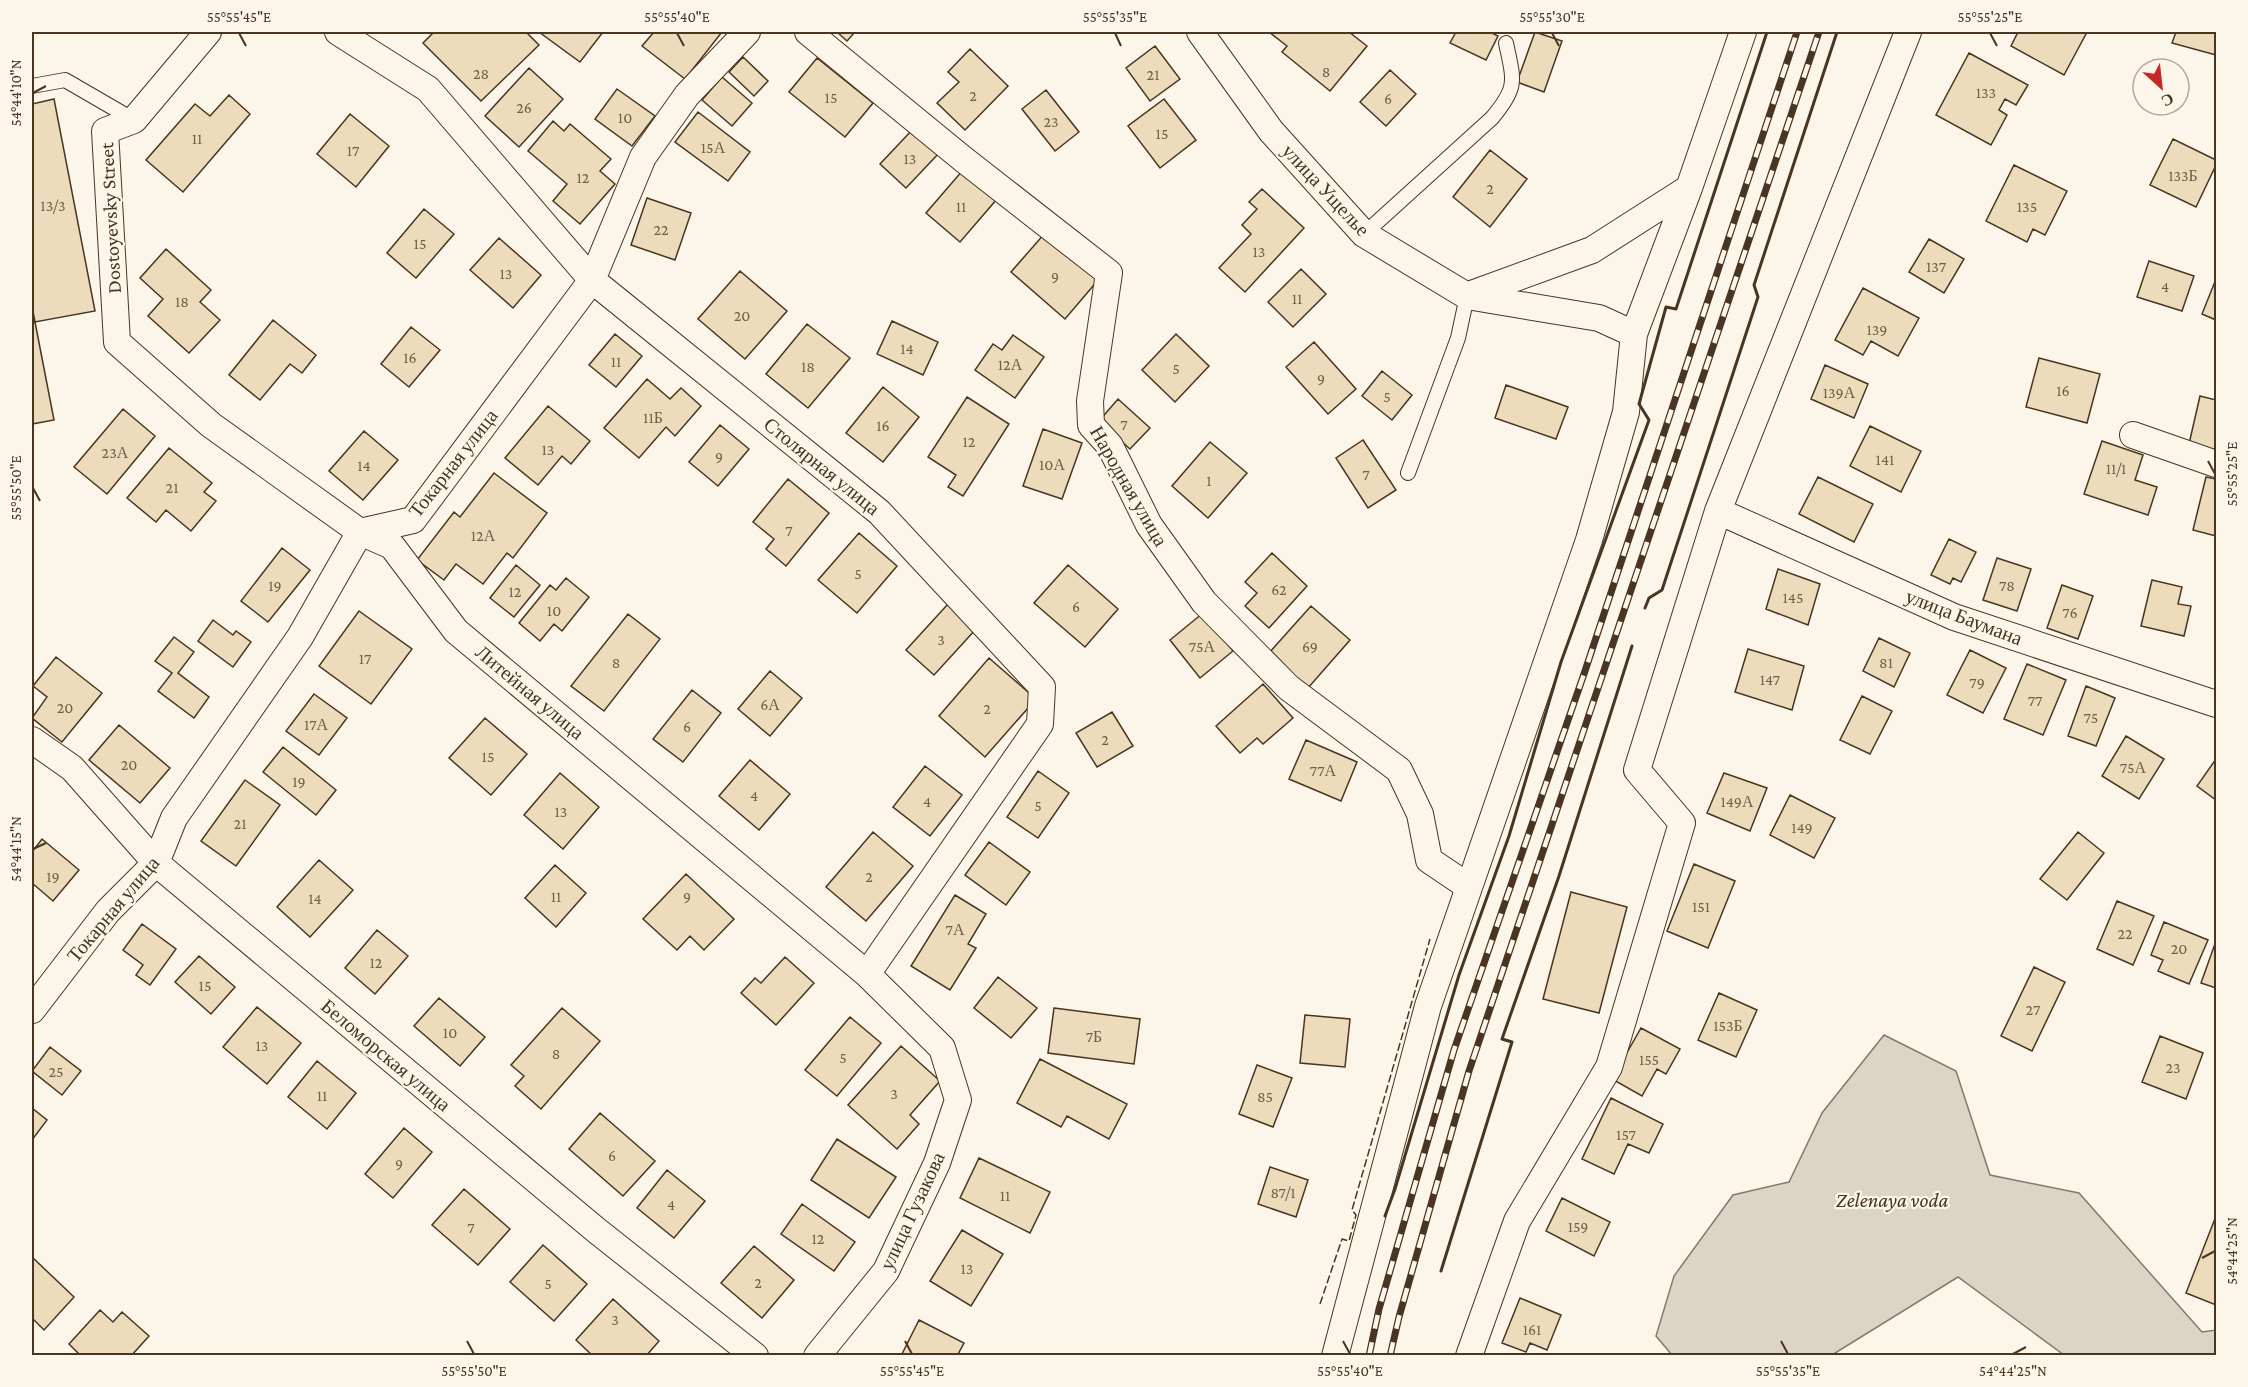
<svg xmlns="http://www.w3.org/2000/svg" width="2248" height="1387" viewBox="0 0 2248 1387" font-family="'Crimson Pro',serif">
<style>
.water{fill:#dcd4c6;stroke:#887966;stroke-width:1.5}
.building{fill:#ecdcbc;stroke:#4a3520;stroke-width:1.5}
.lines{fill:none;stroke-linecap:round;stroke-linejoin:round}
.lane-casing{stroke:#4a3520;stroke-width:16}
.street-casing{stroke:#4a3520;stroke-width:28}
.lane{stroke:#fbf6e9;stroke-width:14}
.street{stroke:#fbf6e9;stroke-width:26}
.rail-casing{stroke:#4a3520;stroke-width:7}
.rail{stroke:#fbf6e9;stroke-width:4.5;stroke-dasharray:14;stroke-linecap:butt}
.fence{stroke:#4a3520;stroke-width:1.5;stroke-dasharray:8 3;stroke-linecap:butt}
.wall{stroke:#4a3520;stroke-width:3}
.ticks{fill:none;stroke:#4a3520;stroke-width:2}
.labels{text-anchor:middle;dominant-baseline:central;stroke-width:4.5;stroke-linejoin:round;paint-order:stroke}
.number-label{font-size:16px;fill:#725f47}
.street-label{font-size:20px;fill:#4a3520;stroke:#fbf6e9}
.water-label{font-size:21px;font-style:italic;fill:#4a3520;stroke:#fbf6e9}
.neatline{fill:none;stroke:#4a3520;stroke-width:2}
.ticks-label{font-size:15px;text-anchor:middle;fill:#4a3520}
</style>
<rect width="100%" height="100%" fill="#fbf6e9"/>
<!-- water -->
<path class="water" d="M1884,1035l72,36 34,104 89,18 123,139 14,-2v25h-152l-106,-78 -126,78h-160l-16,-19 18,-60 59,-81 56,-13 33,-69z"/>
<!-- building -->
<path class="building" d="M434,32h92l13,13 -58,56 -58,-58z
M539,32h64l-23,30z
M654,32h68l-37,47 -43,-33z
M837,32h18l-8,9z
M1269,32h80l18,14 -37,45 -48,-39 5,-6z
M1456,32h34l8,4 -12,24 -36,-17z
M1535,32l27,9 -18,51 -27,-10z
M2018,32h69l-23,43 -53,-29z
M2176,32h40v23l-44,-12z
M1155,46l25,33 -30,22 -24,-33z
M970,49l38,37 -43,44 -28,-27 22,-21 -11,-10z
M1969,53l59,32 -12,20 -11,-6 -6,11 8,5 -16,30 -55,-30z
M743,57l25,24 -14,15 -25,-24z
M817,58l56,45 -28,34 -56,-45z
M529,68l34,31 -44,48 -34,-31z
M1390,70l26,24 -30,32 -26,-24z
M722,77l30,26 -20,23 -30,-26z
M617,89l38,27 -23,30 -37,-27z
M1046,90l33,42 -24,19 -33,-42z
M229,95l21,19 -67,78 -37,-32 49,-56 15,12z
M54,99l41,212 -60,11 -3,-16v-202z
M1164,99l32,41 -36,28 -32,-42z
M698,112l52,40 -22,29 -53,-39z
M350,114l39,32 -33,41 -39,-33z
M553,121l11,10 6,-7 41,35 -11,12 15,13 -35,40 -27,-23 14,-17 -39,-33z
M914,128l26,24 -34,36 -26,-24z
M2173,139l43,21v5l-20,42 -46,-22z
M1490,150l37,29 -37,48 -37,-30z
M2014,165l53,26 -22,44 -12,-6 -6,13 -41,-21z
M963,170l34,29 -37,43 -34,-29z
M1262,189l42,39 -59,64 -26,-24 32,-34 -9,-9 15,-16 -8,-7z
M647,198l44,15 -16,47 -44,-15z
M424,209l30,25 -38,44 -29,-25z
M1045,233l54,46 -34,40 -54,-47z
M499,238l42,37 -28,33 -43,-38z
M1929,239l35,20 -20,34 -35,-21z
M166,249l45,41 -11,12 20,18 -31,33 -41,-37 15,-17 -23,-21z
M2149,261l45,15 -12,35 -45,-14z
M1301,269l25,25 -33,33 -25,-25z
M740,271l47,40 -42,48 -47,-40z
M2216,279v41l-14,-6z
M1863,288l56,30 -21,38 -27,-15 -8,14 -28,-15z
M273,320l43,35 -14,18 -12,-9 -30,36 -31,-25z
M892,321l46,21 -15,33 -46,-21z
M35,322l19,98 -22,4v-101z
M807,324l43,34 -42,50 -42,-34z
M411,327l29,23 -31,37 -28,-23z
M615,334l27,22 -26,31 -27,-22z
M1176,334l33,32 -34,36 -33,-32z
M1013,335l31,22 -29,41 -40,-28 18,-26 9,6z
M1314,342l42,47 -28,25 -42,-47z
M2039,358l61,16 -13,49 -61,-16z
M1825,365l43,19 -14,34 -43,-19z
M1382,371l30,24 -20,25 -30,-24z
M647,379l23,20 11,-11 20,18 -26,30 -9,-9 -27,31 -35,-30z
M1506,385l62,22 -12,32 -61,-21z
M883,387l36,30 -36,45 -37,-29z
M2200,396l16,4v50l-27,-6z
M967,397l42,27 -46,72 -15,-9 8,-12 -28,-18z
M1118,399l32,29 -20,21 -31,-28z
M548,406l42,35 -19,23 -9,-8 -24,29 -33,-27z
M123,409l32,27 -48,58 -33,-27z
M720,425l29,24 -31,37 -29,-24z
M1870,426l51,25 -20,41 -51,-26z
M1043,429l39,14 -20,56 -39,-13z
M364,431l34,29 -35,40 -34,-29z
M1363,440l33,50 -28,18 -32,-50z
M2102,441l41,14 -8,25 22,7 -9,28 -64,-21z
M1210,442l37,31 -39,45 -36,-32z
M169,448l43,35 -8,9 12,9 -25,30 -25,-21 -10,12 -29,-24z
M494,473l53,40 -34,45 -6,-5 -24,31 -27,-20 -12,16 -27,-20 37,-48 6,5z
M1818,477l55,27 -19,38 -55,-28z
M2206,477l10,2v57l-23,-6z
M788,479l41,34 -43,53 -20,-17 8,-10 -21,-17z
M859,533l38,33 -40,47 -39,-33z
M1949,539l27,13 -15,30 -8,-4 -3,6 -19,-9z
M282,548l28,22 -42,52 -27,-21z
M1272,553l35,33 -38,42 -24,-22 12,-13 -12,-11z
M1997,558l34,11 -14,42 -34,-11z
M516,565l24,20 -26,32 -24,-19z
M1068,565l50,44 -33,38 -51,-44z
M1778,569l42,15 -12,41 -42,-16z
M566,578l23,19 -27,34 -8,-7 -14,17 -21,-18 31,-38 6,5z
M2152,580l30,7 -4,17 13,2 -7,30 -43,-10z
M2062,585l31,11 -15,43 -31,-11z
M948,604l28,25 -42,46 -28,-25z
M1311,606l39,34 -42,48 -39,-35z
M359,611l53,38 -41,55 -52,-38z
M1203,613l30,38 -33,27 -30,-38z
M628,614l32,25 -56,72 -33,-25z
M213,620l20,15 3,-4 15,11 -18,25 -35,-26z
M174,637l20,15 -16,21 31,24 -15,21 -36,-27 14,-18 -17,-12z
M1879,638l31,15 -16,34 -31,-16z
M1748,649l56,17 -12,44 -57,-18z
M1970,650l36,18 -23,45 -36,-18z
M56,657l46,36 -40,49 -30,-24 15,-21 -14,-11z
M989,658l47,41 -51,58 -46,-41z
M2027,664l39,16 -23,55 -39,-16z
M770,671l32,27 -32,38 -32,-27z
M1263,684l30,34 -30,26 -6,-6 -17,15 -24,-27z
M2086,686l29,12 -19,48 -28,-10z
M692,690l29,23 -38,49 -30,-23z
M314,694l33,24 -28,37 -33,-24z
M1862,696l30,15 -22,43 -30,-14z
M1112,712l21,34 -36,21 -21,-34z
M485,718l42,36 -36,41 -42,-37z
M119,725l51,43 -30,35 -51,-43z
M2126,736l38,23 -25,40 -37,-23z
M1306,740l51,22 -16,39 -52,-22z
M283,747l53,43 -20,25 -53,-43z
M2216,759v41l-19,-14z
M750,760l40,34 -31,36 -40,-34z
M925,766l37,29 -32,41 -37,-29z
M1038,771l31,22 -31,45 -31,-21z
M560,773l39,34 -36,42 -39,-34z
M1724,773l43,15 -17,43 -43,-18z
M245,780l35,25 -44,61 -35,-25z
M1790,795l45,23 -21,40 -44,-23z
M873,832l40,34 -47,55 -40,-34z
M2078,832l26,21 -37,47 -27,-21z
M42,839l37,31 -26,31 -21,-18v-31z
M989,842l41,30 -24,33 -41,-30z
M319,860l34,30 -43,47 -33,-30z
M1694,864l41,17 -27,67 -41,-17z
M555,865l31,28 -30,34 -31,-29z
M686,874l48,45 -30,31 -14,-14 -13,14 -34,-31z
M1571,892l56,15 -28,106 -56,-14z
M955,895l31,19 -18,30 8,4 -26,42 -39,-24z
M2117,901l37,15 -21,49 -36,-16z
M2164,922l44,18 -19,44 -31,-13 5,-11 -12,-5z
M142,924l34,25 -26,36 -14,-10 7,-10 -20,-15z
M377,930l31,26 -33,38 -30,-26z
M2216,941v47l-15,-5z
M199,956l36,31 -24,27 -36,-32z
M785,957l29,26 -38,42 -35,-32 14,-15 6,5z
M2034,967l31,15 -33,69 -31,-15z
M998,977l39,31 -26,30 -37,-30z
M1719,993l38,17 -21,47 -38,-17z
M439,998l46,39 -25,29 -46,-40z
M257,1007l44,36 -34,41 -44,-37z
M562,1008l38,33 -59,68 -26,-23 9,-10 -13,-11z
M1054,1008l86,11 -6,45 -86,-11z
M1305,1015l45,4 -5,48 -45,-4z
M850,1017l31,26 -44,53 -32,-26z
M1641,1028l39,21 -14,25 -9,-5 -15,27 -30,-17z
M2160,1036l43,17 -17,46 -44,-17z
M901,1046l39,35 -30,34 9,9 -22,25 -49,-44z
M50,1047l31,24 -19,24 -30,-24z
M1040,1059l87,45 -18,35 -42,-23 -6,11 -44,-24z
M317,1061l39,32 -29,36 -39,-32z
M1257,1065l35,13 -19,49 -34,-13z
M1611,1098l52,26 -14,29 -21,-9 -14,30 -32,-15z
M32,1108l15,12 -15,20z
M600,1113l55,48 -32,35 -54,-47z
M404,1128l28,24 -39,46 -28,-24z
M837,1139l59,38 -27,41 -58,-38z
M979,1158l71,34 -20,41 -70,-35z
M1270,1167l38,13 -12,37 -38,-13z
M667,1170l38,31 -31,37 -37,-30z
M464,1189l46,40 -32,36 -46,-40z
M1562,1198l48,24 -16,34 -48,-25z
M802,1204l53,38 -21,29 -53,-37z
M2216,1216v89l-30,-12z
M962,1230l41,24 -32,52 -41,-25z
M543,1245l44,39 -33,37 -44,-39z
M754,1246l40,34 -32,38 -41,-35z
M32,1257l42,40 -30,33 -12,-12z
M1520,1298l41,17 -14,35 -17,-7 -4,9 -24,-9z
M613,1299l46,42 -13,15h-53l-17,-16z
M100,1310l13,12 9,-10 27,24 -18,20h-50l-12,-12z
M919,1320l45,23 -7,13h-56z"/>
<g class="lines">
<!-- lane casing -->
<g class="lane-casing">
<path id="lane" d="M32,86l33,-6 69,40
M1364,234l128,-116c26,-31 22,-37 14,-75
M1408,473l50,-135 9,-42"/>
</g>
<!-- street casing -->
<g class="street-casing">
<path id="street" d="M208,32l-74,88 -29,11 12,211 94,83 149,107 32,14 64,85 411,343 75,74 16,52 -21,63 -51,108 -69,85
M338,32l90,57 164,191 287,232 163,175 -2,37 -173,250
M808,32l155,127 146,114 -19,128 1,24 19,21 39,79 55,77 85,86 110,82 21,44 9,46 40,27
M1200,32l71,99 93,103 103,62 132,22 35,16 -8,78 -37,128 -161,466 -93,350
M1469,295l123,-45 97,-62
M1634,334l55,-146 54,-156
M2133,435l83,29
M1718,511l236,106 262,87
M32,740l40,28 84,95 440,367 159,126
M32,1010l76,-99 48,-48 18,-45 126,-181 60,-105 53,-12 179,-240 51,-123 44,-62 60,-63
M1469,1356l48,-135 92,-154 73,-244 -45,-53 81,-259 190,-479"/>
</g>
<!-- lane -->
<use href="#lane" class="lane"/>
<!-- street -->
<use href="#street" class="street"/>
<!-- rail casing -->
<g class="rail-casing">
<path id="rail" d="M1369,1356l10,-47 75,-259 131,-379 212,-639
M1390,1356l9,-39 70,-246 350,-1039"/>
</g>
<!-- rail -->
<use href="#rail" class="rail"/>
<!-- fence -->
<path class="fence" d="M1320,1304l22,-65 7,2 7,-26 -4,-5 78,-271"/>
<!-- wall -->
<path class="wall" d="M1645,608l4,-10 13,-8 96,-293 -4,-12 83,-253
M1385,1216l10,-27 64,-214 50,-139 52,-174 88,-242 -10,-16 27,-97 10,2 91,-277
M1441,1271l71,-229 -10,-3 57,-163 73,-230"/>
</g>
<!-- ticks -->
<path class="ticks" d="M239,33l7,13M677,33l7,13M1115,33l6,13M1552,33l7,13M1990,33l7,13M33,93l13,-7M2208,461l7,13M33,488l7,13M33,849l13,-6M2202,1258l13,-7M467,1341l7,13M905,1341l7,13M1343,1341l7,13M1781,1341l7,13M2013,1354l13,-7"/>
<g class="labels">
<!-- number labels -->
<g class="number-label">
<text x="1326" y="71">8</text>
<text x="481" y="73">28</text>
<text x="1153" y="74">21</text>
<text x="1986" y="92">133</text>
<text x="973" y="95">2</text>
<text x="831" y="97">15</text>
<text x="1388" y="98">6</text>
<text x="524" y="107">26</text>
<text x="625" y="117">10</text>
<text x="1051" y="121">23</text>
<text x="1162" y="133">15</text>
<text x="197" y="138">11</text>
<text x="713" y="147">15А</text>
<text x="353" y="150">17</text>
<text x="910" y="158">13</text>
<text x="2183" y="175">133Б</text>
<text x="583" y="177">12</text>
<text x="1490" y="188">2</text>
<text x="53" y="205">13/3</text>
<text x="961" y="206">11</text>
<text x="2027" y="206">135</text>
<text x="661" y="229">22</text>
<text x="420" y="243">15</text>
<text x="1259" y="251">13</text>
<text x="1936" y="266">137</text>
<text x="506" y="273">13</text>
<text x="1055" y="276">9</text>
<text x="2165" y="286">4</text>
<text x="1297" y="298">11</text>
<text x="182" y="301">18</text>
<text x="742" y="315">20</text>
<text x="1877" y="329">139</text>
<text x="907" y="348">14</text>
<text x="410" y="357">16</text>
<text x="616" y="361">11</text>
<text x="1010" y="364">12А</text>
<text x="808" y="366">18</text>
<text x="1176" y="368">5</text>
<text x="1321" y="378">9</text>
<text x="2063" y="390">16</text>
<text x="1839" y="392">139А</text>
<text x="1387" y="396">5</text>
<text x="653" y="417">11Б</text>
<text x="1124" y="424">7</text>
<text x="883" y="425">16</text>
<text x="969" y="441">12</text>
<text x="548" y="449">13</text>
<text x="115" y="452">23А</text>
<text x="719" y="456">9</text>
<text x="1885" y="459">141</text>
<text x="1052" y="464">10А</text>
<text x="364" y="465">14</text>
<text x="2116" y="468">11/1</text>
<text x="1366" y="474">7</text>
<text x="1209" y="480">1</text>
<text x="172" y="487">21</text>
<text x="789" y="530">7</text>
<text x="483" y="535">12А</text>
<text x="858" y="573">5</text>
<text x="275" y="585">19</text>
<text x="2007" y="585">78</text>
<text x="1279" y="589">62</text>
<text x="515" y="591">12</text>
<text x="1793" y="597">145</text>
<text x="1076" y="606">6</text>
<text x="554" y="610">10</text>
<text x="2070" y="612">76</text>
<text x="941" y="639">3</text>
<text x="1202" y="646">75А</text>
<text x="1310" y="646">69</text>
<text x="365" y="658">17</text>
<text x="616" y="662">8</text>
<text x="1886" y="662">81</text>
<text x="1770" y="679">147</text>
<text x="1977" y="682">79</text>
<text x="2035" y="700">77</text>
<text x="770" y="704">6А</text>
<text x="65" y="707">20</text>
<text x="987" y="708">2</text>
<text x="2091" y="717">75</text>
<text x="316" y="724">17А</text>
<text x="687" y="726">6</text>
<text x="1105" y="739">2</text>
<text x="488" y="756">15</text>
<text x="129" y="764">20</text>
<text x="2133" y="767">75А</text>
<text x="1323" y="770">77А</text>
<text x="299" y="781">19</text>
<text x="754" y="795">4</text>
<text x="927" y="801">4</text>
<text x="1737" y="801">149А</text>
<text x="1038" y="805">5</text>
<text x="561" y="811">13</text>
<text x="240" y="823">21</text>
<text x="1802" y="827">149</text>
<text x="53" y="876">19</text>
<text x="869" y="876">2</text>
<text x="556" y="896">11</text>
<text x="687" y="896">9</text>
<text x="315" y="898">14</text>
<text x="1701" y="906">151</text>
<text x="955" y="929">7А</text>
<text x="2125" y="933">22</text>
<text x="2179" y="948">20</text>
<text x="376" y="962">12</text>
<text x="205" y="985">15</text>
<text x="2033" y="1009">27</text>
<text x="1728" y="1025">153Б</text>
<text x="450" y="1032">10</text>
<text x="1094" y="1036">7Б</text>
<text x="262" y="1045">13</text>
<text x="556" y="1053">8</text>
<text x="843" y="1057">5</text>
<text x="1649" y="1059">155</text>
<text x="2173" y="1067">23</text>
<text x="56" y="1071">25</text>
<text x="894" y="1093">3</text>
<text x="322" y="1095">11</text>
<text x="1265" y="1096">85</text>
<text x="1626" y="1134">157</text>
<text x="612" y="1155">6</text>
<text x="399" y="1163">9</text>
<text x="1283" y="1192">87/1</text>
<text x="1005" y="1195">11</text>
<text x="671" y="1204">4</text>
<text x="1578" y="1226">159</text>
<text x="471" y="1227">7</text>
<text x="818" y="1238">12</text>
<text x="967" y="1268">13</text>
<text x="758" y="1282">2</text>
<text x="548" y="1283">5</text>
<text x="615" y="1319">3</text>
<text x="1532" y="1329">161</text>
</g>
<!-- street labels -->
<g class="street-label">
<text transform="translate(1326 190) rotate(47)">улица Ущелье</text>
<text transform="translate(110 218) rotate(-93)">Dostoyevsky Street</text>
<text transform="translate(453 463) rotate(-52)">Токарная улица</text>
<text transform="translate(822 466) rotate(39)">Столярная улица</text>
<text transform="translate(1129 486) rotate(60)">Народная улица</text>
<text transform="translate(1964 617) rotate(21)">улица Баумана</text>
<text transform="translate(530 692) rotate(40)">Литейная улица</text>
<text transform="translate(113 909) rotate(-50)">Токарная улица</text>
<text transform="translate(386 1055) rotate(40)">Беломорская улица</text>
<text transform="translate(912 1211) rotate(-65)">улица Гузакова</text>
</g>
<!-- water labels -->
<g class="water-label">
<text x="1892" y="1200">Zelenaya voda</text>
</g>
</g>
<!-- border -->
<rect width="2248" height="1387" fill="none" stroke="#fbf6e9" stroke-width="66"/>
<!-- north arrow -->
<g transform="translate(2161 87) rotate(153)"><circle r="28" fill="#fbf6e9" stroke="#b4a999" stroke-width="1.5"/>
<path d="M0-4.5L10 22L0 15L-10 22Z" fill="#c62828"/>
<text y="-9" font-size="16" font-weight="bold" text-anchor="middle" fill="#4a3520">С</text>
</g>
<rect x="33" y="33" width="2182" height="1321" class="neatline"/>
<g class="ticks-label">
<text x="239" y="22">55°55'45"E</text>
<text x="677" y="22">55°55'40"E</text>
<text x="1115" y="22">55°55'35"E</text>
<text x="1552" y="22">55°55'30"E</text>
<text x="1990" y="22">55°55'25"E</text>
<text transform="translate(16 93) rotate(-90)" y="5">54°44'10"N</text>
<text transform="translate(2232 474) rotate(-90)" y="5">55°55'25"E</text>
<text transform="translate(16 488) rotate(-90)" y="5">55°55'50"E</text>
<text transform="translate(16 849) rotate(-90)" y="5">54°44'15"N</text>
<text transform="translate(2232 1251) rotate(-90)" y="5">54°44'25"N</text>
<text x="474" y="1376">55°55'50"E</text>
<text x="912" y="1376">55°55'45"E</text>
<text x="1350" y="1376">55°55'40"E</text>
<text x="1788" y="1376">55°55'35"E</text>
<text x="2013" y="1376">54°44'25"N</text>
</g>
</svg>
